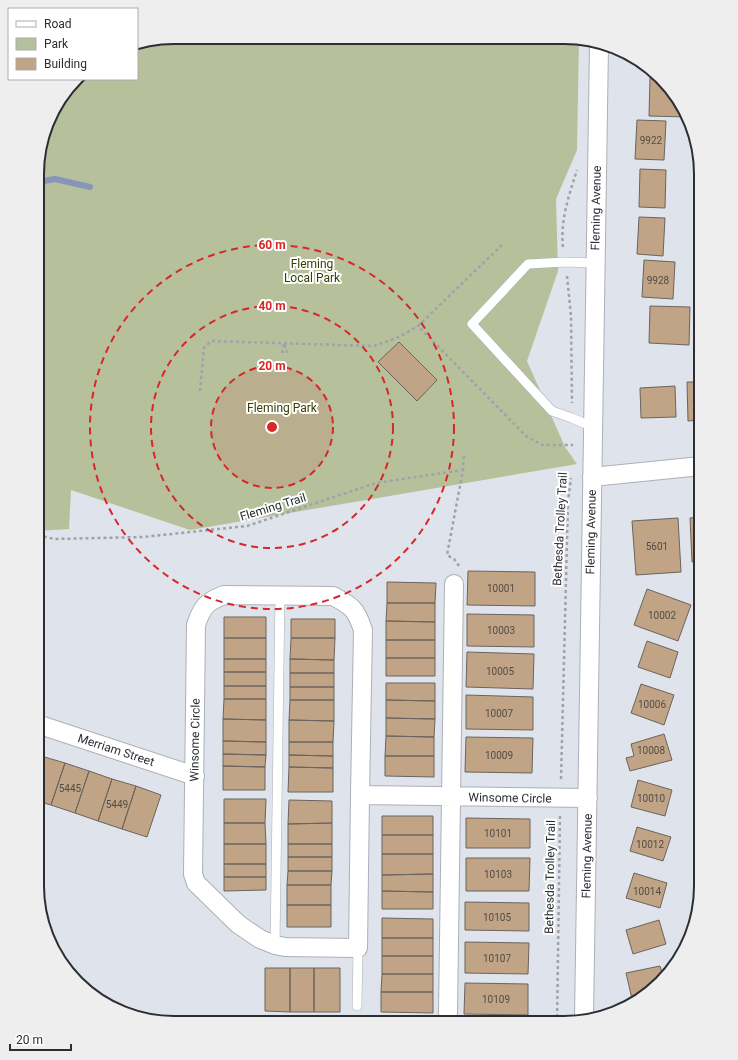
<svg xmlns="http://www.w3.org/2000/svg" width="738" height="1060" viewBox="0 0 738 1060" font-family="Roboto,sans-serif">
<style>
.green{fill:#b6c19b}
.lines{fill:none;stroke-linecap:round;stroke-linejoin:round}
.stream{stroke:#8596b8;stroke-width:6}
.building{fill:#c0a485;stroke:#6a645e}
.service-casing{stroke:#acb0b8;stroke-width:10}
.minor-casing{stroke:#acb0b8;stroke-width:20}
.path{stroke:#9fa2a9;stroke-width:2.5;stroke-dasharray:3 3;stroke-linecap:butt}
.service{stroke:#fff;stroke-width:9}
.minor{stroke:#fff;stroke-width:18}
.ring{fill:none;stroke:#d62828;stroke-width:2;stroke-dasharray:7 5}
.labels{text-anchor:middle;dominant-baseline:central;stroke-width:4;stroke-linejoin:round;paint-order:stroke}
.number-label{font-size:10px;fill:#524c47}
.street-label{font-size:12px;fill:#2d2e32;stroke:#fff}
.park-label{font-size:12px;fill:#354000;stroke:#fff}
.rim{fill:none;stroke:#2d2e32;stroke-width:2}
.centre{fill:#d62828;stroke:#fff;stroke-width:2}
.ring-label{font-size:12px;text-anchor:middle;font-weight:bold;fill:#d62828;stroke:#fff;stroke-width:4;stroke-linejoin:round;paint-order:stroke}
</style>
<rect width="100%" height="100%" fill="#dfe3eb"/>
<!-- green -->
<path class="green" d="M174,37l405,1 -2,112 -21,49 2,72 -31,90 38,86 12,17 -387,66 -119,-40 -2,39 -31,2v-375l17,-50 22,-27h60v-36z"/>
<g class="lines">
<!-- stream -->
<path class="stream" d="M38,182l17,-3 35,8"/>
</g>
<!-- building -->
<path class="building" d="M636,61l11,4 1,2 -12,-1z
M650,78h8l29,36 1,3 -39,-1z
M637,120l29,1 -2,39 -29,-1z
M640,169l26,1 -1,38 -26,-1z
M639,217l26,1 -2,38 -26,-2z
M644,260l31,2 -2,37 -31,-2z
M650,306l40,1 -1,38 -40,-2z
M399,342l38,38 -20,21 -39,-39z
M687,382h14v38l-13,1z
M675,386l1,31 -35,1 -1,-30z
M701,517v45h-9l-2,-44z
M678,518l3,54 -45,3 -4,-54z
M468,571l67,1v34l-68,-1z
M387,582l49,1 -1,20h-48z
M647,589l44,16 -13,36 -44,-16z
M387,603h48v19l-49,-1z
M467,614l67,1v32l-67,-1z
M224,617h42v21h-42z
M291,619h44v19h-44z
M386,621l49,1v18h-49z
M224,638h42v21h-42z
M291,638h44l-1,22 -44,-1z
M386,640h49v18h-49z
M647,641l31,11 -8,26 -32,-11z
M467,652l67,2 -1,35 -67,-2z
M386,658h49v18h-49z
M224,659h42v13h-42z
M290,659l44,1v13h-44z
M224,672h42v14h-42z
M290,673h44v14h-44z
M386,683h49v18l-49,-1z
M641,684l33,11 -10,30 -33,-12z
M224,686h42v13h-42z
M290,687h44v13h-44z
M466,695l67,2v33l-67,-1z
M224,699h42v21l-43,-1z
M290,700h44v21l-45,-1z
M386,700l49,1v18l-49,-1z
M386,718l49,1 -1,18 -48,-1z
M223,719l43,1v22l-43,-1z
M289,720l45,1 -1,21h-44z
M664,734l8,26 -42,11 -4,-13 8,-2 -3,-12z
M386,736l48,1v19h-49z
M466,737l67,1 -1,35 -67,-1z
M223,741l43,1v13l-43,-1z
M289,742h44v14l-44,-1z
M37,754l4,2 -4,12z
M223,754l43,1 -1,12 -42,-1z
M289,755l44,1v12l-44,-1z
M41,756l24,7 -14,42 -14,-4v-33z
M385,756h49v21l-49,-1z
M65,763l24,8 -14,42 -24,-8z
M223,766l42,1v23h-42z
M289,767l44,1v24h-45z
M89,771l23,8 -14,42 -23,-8z
M112,779l24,7 -14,43 -24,-8z
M638,780l34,10 -7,26 -34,-9z
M136,786l25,9 -14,42 -25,-8z
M224,799h42l-1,24h-41z
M289,800l43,1v22l-44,1z
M382,816h51v19h-51z
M466,818l64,1v29h-64z
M224,823h41l1,21h-42z
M332,823v21h-44v-20z
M637,827l34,10 -8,24 -33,-10z
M382,835h51v19h-51z
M224,844h42v20h-42z
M288,844h44v13h-44z
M382,854h51v20l-51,1z
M288,857h44v14h-44z
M466,858h64l-1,33h-63z
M224,864h42v13h-42z
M288,871h44l-1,14h-44z
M634,873l33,10 -7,25 -34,-10z
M433,874v18l-51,-1v-16z
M224,877h42v13l-42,1z
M287,885h44v20h-44z
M382,891l51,1v17h-51z
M465,902l64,1v28l-64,-1z
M287,905h44v22h-44z
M382,918l51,1v19h-51z
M659,920l7,24 -33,10 -7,-24z
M382,938h51v18h-51z
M465,942l64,1 -1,31 -63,-1z
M382,956h51v18h-51z
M660,966l3,10 -27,22 -4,1 -6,-26z
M265,968h25v44l-25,-1z
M290,968h24v44h-24z
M314,968h26v44h-26z
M382,974h51v18h-52z
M465,983l63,1v31l-64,-1z
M381,992h52v21l-52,-1z"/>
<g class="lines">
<!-- service casing -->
<g class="service-casing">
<path id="service" d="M593,427l-21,-9 -20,-7 -80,-87 56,-60 37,-2 30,1
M275,945l5,-349
M357,1006l1,-58"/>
</g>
<!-- minor casing -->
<g class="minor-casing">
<path id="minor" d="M592,477l109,-11
M37,724l158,52
M360,795l3,-165c-7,-21 -11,-24 -30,-34l-109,-1c-18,7 -22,12 -28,30l-3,249 3,9 42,41 22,15 15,6 10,2 73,1 2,-153 228,3
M448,1013l6,-429
M584,1018l15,-973"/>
</g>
<!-- path -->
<path class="path" d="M502,245l-84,81 108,110 16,9h31
M563,247c-3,-26 6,-52 14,-77
M567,276l4,40 1,87
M282,353l2,-10 3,10
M200,391l4,-43 7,-7 163,5 25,-9 19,-11
M38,535l16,4 89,-2 104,-11 129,-43 87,-13
M459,566l-5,-7 -7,-4 16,-85 1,-17
M561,779l7,-278 3,-23
M557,1023l3,-207"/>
<!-- service -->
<use href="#service" class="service"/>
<!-- minor -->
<use href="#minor" class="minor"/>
</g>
<!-- distance rings -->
<circle cx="272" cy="427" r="61" fill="#d62828" fill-opacity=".12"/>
<g class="ring">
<circle cx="272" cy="427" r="61"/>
<circle cx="272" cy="427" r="121"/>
<circle cx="272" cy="427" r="182"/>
</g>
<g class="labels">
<!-- number labels -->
<g class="number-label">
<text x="651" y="140">9922</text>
<text x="658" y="280">9928</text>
<text x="657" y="546">5601</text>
<text x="501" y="588">10001</text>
<text x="662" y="615">10002</text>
<text x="501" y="630">10003</text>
<text x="500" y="671">10005</text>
<text x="652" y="704">10006</text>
<text x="499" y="713">10007</text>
<text x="651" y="750">10008</text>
<text x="499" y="755">10009</text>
<text x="70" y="788">5445</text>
<text x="651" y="798">10010</text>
<text x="117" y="804">5449</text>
<text x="498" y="833">10101</text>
<text x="650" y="844">10012</text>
<text x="498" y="874">10103</text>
<text x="647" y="891">10014</text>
<text x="497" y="917">10105</text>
<text x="497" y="958">10107</text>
<text x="496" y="999">10109</text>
</g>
<!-- street labels -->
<g class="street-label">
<text transform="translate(596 208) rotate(-89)">Fleming Avenue</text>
<text transform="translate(273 507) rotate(-17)">Fleming Trail</text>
<text transform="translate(560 529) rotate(-87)">Bethesda Trolley Trail</text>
<text transform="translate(591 532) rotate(-89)">Fleming Avenue</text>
<text transform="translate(195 740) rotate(-89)">Winsome Circle</text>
<text transform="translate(116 750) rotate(18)">Merriam Street</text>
<text transform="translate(510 798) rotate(1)">Winsome Circle</text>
<text transform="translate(587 856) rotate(-89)">Fleming Avenue</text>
<text transform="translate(550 877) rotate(-89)">Bethesda Trolley Trail</text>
</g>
<!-- park labels -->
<g class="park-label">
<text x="312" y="264">Fleming<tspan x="312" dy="14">Local Park</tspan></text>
<text x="282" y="408">Fleming Park</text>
</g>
</g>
<!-- crop -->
<path d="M0 0H738V1060H0ZM174 44H564A130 130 0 0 1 694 174V886A130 130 0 0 1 564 1016H174A130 130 0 0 1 44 886V174A130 130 0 0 1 174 44Z" fill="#eeeeef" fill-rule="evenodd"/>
<path class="rim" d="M174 44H564A130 130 0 0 1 694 174V886A130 130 0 0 1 564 1016H174A130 130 0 0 1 44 886V174A130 130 0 0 1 174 44Z"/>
<circle cx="272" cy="427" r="6" class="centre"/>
<g class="ring-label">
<text x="272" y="249">60 m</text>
<text x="272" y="310">40 m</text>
<text x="272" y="370">20 m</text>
</g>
<!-- legend -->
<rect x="8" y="8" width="130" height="72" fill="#ffffff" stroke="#ababad"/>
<rect x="16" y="21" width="20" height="6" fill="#ffffff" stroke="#ababad"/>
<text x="44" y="28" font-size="12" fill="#2d2e32">Road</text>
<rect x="16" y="38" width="20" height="12" fill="#b6c19b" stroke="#ababad"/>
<text x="44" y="48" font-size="12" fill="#2d2e32">Park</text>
<rect x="16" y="58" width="20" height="12" fill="#c0a485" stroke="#ababad"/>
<text x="44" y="68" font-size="12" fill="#2d2e32">Building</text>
<!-- scale -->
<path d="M10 1044v6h61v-6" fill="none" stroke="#2d2e32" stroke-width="2"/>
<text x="16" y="1044" font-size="12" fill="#2d2e32" stroke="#ffffff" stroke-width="3" paint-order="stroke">20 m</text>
</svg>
